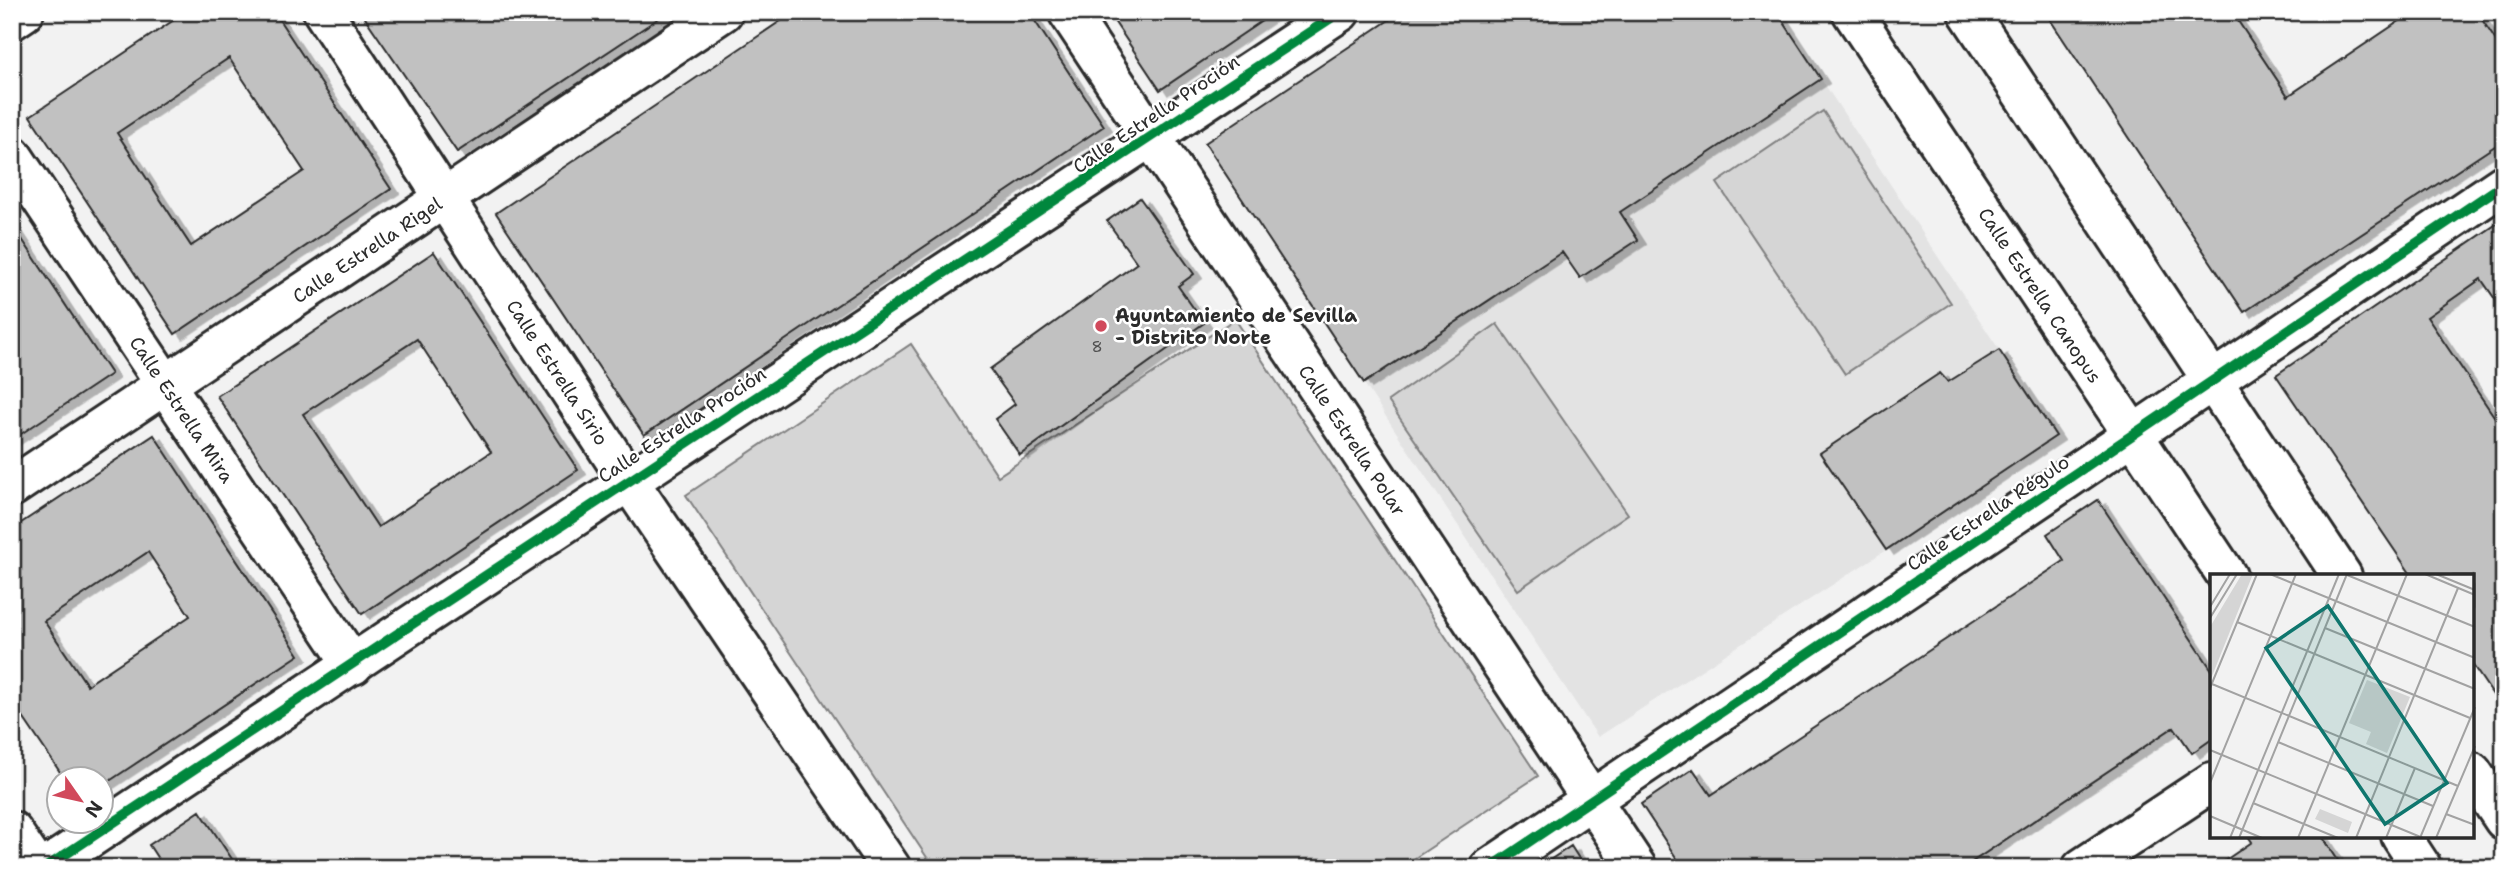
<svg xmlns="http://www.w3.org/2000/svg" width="2516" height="880" viewBox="0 0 2516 880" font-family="'Shantell Sans',sans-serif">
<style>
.built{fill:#e3e3e3}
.green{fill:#d5d5d5;stroke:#808080;stroke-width:2}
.building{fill:#c1c1c1;stroke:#2b2b2b;stroke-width:2;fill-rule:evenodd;filter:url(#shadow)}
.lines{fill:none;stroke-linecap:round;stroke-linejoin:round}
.minor-casing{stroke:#2b2b2b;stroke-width:44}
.tertiary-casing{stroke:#2b2b2b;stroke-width:44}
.minor{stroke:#fff;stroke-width:38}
.tertiary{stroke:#fff;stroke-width:38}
.cycleway-casing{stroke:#fff;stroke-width:15}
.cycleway{stroke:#00873e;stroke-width:10}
.poi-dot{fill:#d1495b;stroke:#fff;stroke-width:2.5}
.labels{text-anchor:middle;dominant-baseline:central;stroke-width:5;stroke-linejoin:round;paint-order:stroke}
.number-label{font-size:16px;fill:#505050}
.street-label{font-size:19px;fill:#2b2b2b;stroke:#fff}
.poi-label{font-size:19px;font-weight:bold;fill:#2b2b2b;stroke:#fff;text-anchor:start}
.inset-road{fill:none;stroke:#a2a2a2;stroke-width:2}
.view{fill:#0f766e;fill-opacity:0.15;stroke:#0f766e;stroke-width:3.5}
.inset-edge{fill:none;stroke:#2b2b2b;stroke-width:3.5}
</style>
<defs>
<filter id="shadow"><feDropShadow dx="8" dy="4.5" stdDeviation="0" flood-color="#0004"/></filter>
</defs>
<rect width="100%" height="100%" fill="#f2f2f2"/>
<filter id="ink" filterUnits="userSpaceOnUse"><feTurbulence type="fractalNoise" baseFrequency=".0143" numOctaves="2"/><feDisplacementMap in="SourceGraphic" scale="14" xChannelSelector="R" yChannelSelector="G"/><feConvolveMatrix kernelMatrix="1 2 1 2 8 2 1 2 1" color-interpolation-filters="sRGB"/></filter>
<g filter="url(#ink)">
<!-- built -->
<path class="built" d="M1401,12h376l279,424 -170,114 -288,187 -393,-594z"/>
<!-- green -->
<path class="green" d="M1823,111l128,192 -106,71 -128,-191z
M1235,319l303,457 -138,92h-466l-248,-373 225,-151 87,132z
M1497,324l131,190 -110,76 -130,-189z"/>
<!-- building -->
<path class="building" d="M186,12h88l117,177 -216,145 -145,-218zM229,58l75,113 -113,75 -74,-113z
M361,12h307l-211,140z
M794,12h235l75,114 -460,309 -148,-222z
M1108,12h167l-115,78z
M1401,12h376l44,67 -201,133 18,28 -58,38 -18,-26 -198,131 -159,-240z
M2045,12h187l56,84 125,-84h64l27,41v87l-260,172z
M1140,198l54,76 -16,12 26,37 -184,132 -25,-36 20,-15 -25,-35 147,-106 -30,-42z
M2504,219v93l-23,-33 -54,38 77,114v280l-32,-47v-88h-60l-136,-201z
M12,224l99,150 -99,66z
M434,252l144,218 -216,144 -145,-218zM417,339l74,113 -113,75 -75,-113z
M1999,350l57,86 -170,114 -66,-97 120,-80 8,9z
M154,435l145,220 -197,131v-8h-38l-52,-77v-172zM148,552l42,64 -103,69 -43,-64z
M2098,500l114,170v69l-20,14 -18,-26 -211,141h-280l-42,-64 52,-35 18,26 353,-234 -17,-27z
M200,811l38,57h-74l-15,-23z
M2248,836h74l21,32h-129l38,-26z
M1571,846l14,22h-47z"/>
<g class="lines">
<!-- minor casing -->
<g class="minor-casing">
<g id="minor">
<path id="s1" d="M323,12l305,468 263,388"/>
<path id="s2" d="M1068,12l569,856"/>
<path id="s3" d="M1852,12l375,564"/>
<path d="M1968,12l374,564"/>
<path d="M12,20l12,-8"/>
<path id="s4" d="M12,155l341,510"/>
<path id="s5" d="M12,487l711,-475"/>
<path d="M2472,772l32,48"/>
<path d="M2401,836l21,32"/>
<path d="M45,868c430,-288 865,-569 1295,-856"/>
<path d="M1490,868c340,-226 675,-457 1014,-684"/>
<path d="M2082,868l130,-86"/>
</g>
</g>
<!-- tertiary casing -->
<g class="tertiary-casing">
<path id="tertiary" d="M12,831l25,37"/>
</g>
<!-- minor -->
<use href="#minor" class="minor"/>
<!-- tertiary -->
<use href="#tertiary" class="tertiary"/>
<!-- cycleway casing -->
<g class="cycleway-casing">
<path id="cycleway" d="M45,868c430,-288 865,-569 1295,-856
M1490,868c340,-226 675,-457 1014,-684"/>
</g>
<!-- cycleway -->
<use href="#cycleway" class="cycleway"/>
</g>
</g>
<!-- markers -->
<circle class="poi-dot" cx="1101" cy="326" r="7"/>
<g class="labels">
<!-- number labels -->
<g class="number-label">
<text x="1097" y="346">8</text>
</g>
<!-- street labels -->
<g class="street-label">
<text transform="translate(1156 114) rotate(-34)">Calle Estrella Proción</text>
<text stroke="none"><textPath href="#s5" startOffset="427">Calle Estrella Rigel</textPath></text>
<text stroke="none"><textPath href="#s3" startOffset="340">Calle Estrella Canopus</textPath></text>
<text stroke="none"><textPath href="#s1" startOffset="430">Calle Estrella Sirio</textPath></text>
<text stroke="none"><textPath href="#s4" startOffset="306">Calle Estrella Mira</textPath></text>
<text transform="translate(682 425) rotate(-33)">Calle Estrella Proción</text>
<text stroke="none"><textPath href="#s2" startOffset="514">Calle Estrella Polar</textPath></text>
<text transform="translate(1988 513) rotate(-34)">Calle Estrella Régulo</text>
</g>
<!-- poi labels -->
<g class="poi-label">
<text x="1115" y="315">Ayuntamiento de Sevilla<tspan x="1115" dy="22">- Distrito Norte</tspan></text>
</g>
</g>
<!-- overview -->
<g transform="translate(2210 574)">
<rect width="264" height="264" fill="#f2f2f2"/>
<path d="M32,0h11l-43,107v-54zM157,106l43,17 -23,56 -21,-9 5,-12 -22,-9zM110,235l32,13 -4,11 -33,-14z" fill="#d5d5d5"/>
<path class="inset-road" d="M60,0l205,84M215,0l50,21M226,0l39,16M137,1l128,52M0,33l20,-33M0,44l27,-44M27,48l233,96M115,54l150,61M2,110l246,102M0,114l47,-114M68,168l155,64M0,176l213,88M0,209l86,-209M43,229l85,35M236,240l29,11M0,242l52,22M20,264l109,-264M29,264l108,-264M88,264l109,-264M146,264l102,-250M176,264l29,-70M210,264l55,-131M226,264l39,-92"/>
<path class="view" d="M118,32l119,177 -62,41 -119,-176z"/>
<rect width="264" height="264" class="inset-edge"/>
</g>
<!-- margin -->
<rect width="2516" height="880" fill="none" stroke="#fff" stroke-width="42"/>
<rect x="21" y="21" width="2474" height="838" fill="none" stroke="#2b2b2b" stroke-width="2.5" filter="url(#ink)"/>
<!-- north arrow -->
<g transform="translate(80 800) rotate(124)"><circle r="33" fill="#ffffff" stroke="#aaaaaa" stroke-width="2"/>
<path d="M0-5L12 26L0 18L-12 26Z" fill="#d1495b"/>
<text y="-10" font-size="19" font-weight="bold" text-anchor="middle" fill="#2b2b2b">N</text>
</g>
</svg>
